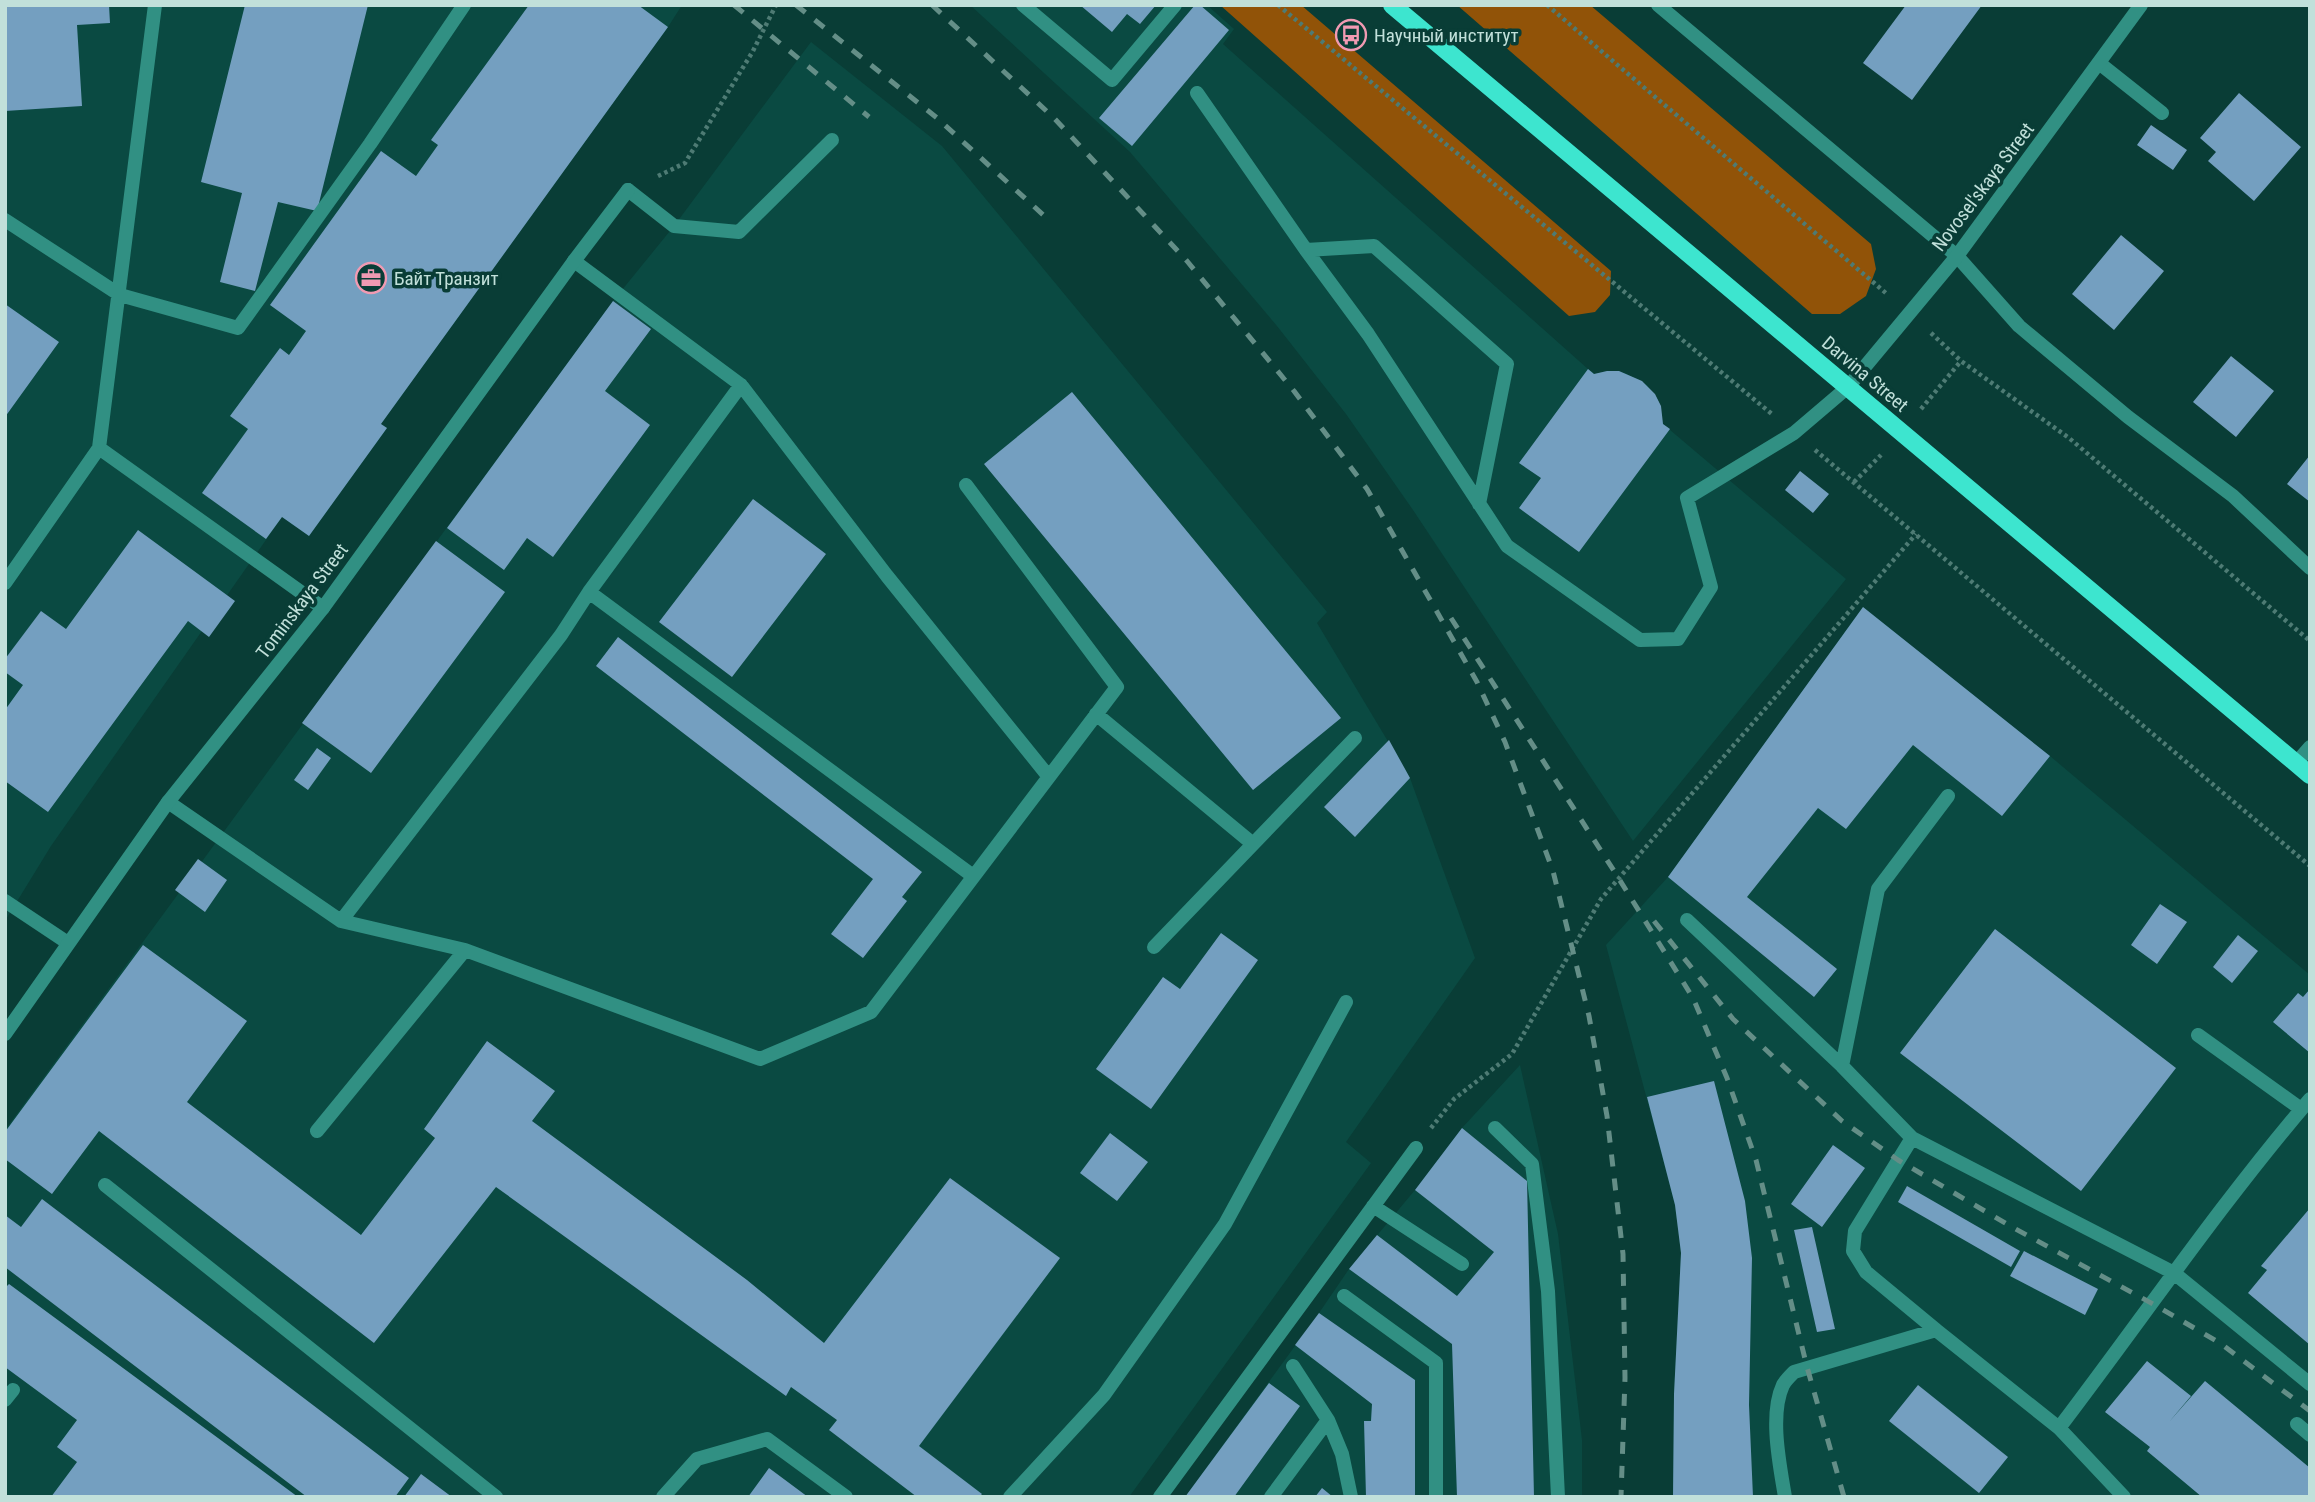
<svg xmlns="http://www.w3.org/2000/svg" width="2315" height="1502" viewBox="0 0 2315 1502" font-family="'Roboto Condensed',sans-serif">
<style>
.built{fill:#0a4a42}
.forest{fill:#915308}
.building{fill:#749fc0}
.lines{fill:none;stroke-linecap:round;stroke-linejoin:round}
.path{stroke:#4e7b74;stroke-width:4.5;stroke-dasharray:3.5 3.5;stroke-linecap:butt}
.lane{stroke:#319083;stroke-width:14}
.street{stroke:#319083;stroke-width:14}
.primary{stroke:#3de5cf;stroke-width:18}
.rail{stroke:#648e87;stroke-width:5;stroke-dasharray:12 12;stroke-linecap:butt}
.labels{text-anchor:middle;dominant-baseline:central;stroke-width:7;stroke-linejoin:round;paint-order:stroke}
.poi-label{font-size:19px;fill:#c1e0da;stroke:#093d36;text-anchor:start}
.street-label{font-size:19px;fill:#c1e0da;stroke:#093d36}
</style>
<rect width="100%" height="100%" fill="#093d36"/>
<!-- built -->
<path class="built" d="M5,5h677l-14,22 -287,397 6,4 -78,108 -27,-19 -231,329 -46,75z
M970,5h237l27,24 -11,15 365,325 7,5 12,-3 18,2 22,12 11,15 5,24 183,155 -213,262 -220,-331 -67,-96 -69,-88 -147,-174z
M811,42l131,104 385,466 -10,11 93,155 65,180 -129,184 25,21 -242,334h-1124v-367l608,-829 61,-75z
M1863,607l187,149 260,219v522h-637l1,-103 7,-141 -6,-48 -69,-260 62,-68z
M1520,1065l38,169 24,206v57h-397l134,-184 30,-44 66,-79 47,-62z"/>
<!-- forest -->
<path class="forest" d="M1220,5h81l310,266 -1,24 -15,17 -26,4z
M1457,5h133l281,239 5,25 -10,27 -26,18h-28z"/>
<!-- building -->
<path class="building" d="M5,5h104l1,18 -33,2 5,81 -77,5z
M245,5h123l-51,206 -39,-9 -23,89 -35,-9 22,-89 -41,-11z
M529,5h109l30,22 -287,397 6,4 -78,108 -27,-19 -16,22 -64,-46 46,-64 -18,-13 50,-68 9,7 17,-24 -36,-26 111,-154 35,25 22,-31 -7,-5z
M1080,5h76l-16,19 -13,-10 -15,18z
M1195,5h5l29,25 -97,116 -33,-28z
M1906,5h76l-70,95 -49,-37z
M2239,93l62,54 -47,54 -46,-40 8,-9 -16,-14z
M2151,125l36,25 -14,20 -36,-25z
M2121,235l43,36 -50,59 -42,-36z
M613,301l38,28 -46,62 45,34 -97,132 -26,-19 -23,32 -57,-42z
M5,304l54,38 -54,75z
M2231,356l43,35 -38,46 -43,-35z
M1588,369l6,5 13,-3h12l23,10 13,13 6,12 2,18 7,5 -91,123 -60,-44 22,-30 -22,-15z
M1072,392l269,326 -88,72 -269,-326z
M2310,455v47l-23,-18z
M1800,471l29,23 -16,19 -28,-23z
M753,499l73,55 -94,123 -73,-55z
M138,530l97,71 -26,36 -21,-16 -140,191 -43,-31v-71l18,-25 -18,-13v-13l36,-48 25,18z
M436,541l69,51 -134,181 -69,-50z
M1863,607l187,149 -48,60 -89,-71 -67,84 -28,-21 -71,89 90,72 -23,28 -146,-120z
M618,637l304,235 -20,25 5,4 -44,57 -32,-24 42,-55 -277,-213z
M1389,740l21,38 -55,59 -31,-30z
M317,748l14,10 -23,32 -14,-10z
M198,859l29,21 -22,32 -30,-22z
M2160,904l27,18 -30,42 -26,-19z
M1995,929l181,139 -95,123 -181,-138z
M1221,933l37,27 -107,149 -55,-40 67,-92 17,12z
M2238,935l20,16 -26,32 -19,-16z
M143,945l104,76 -60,81 174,133 74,-97 -11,-9 63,-88 68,50 -23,30 215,159 77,63 126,-165 110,80 -141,188 63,48 -3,3h-62l-88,-67 8,-10 -46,-33 -5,9 -290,-209 -122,156 -275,-212 -47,63 -47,-35v-27z
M2310,989v64l-37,-31 25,-29 5,4z
M1714,1081l31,120 7,57 -3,147 4,92h-80l1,-103 7,-141 -6,-48 -28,-108z
M1462,1128l65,53 7,316h-77l-5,-153 -103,-75 28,-34 80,61 37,-44 -79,-62z
M1110,1133l38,29 -31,39 -37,-28z
M1833,1145l32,23 -43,59 -31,-23z
M1907,1186l113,65 -9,16 -113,-65z
M42,1199l367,279 -14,19h-88l-302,-230v-52l16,12z
M2310,1208v137l-62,-52 19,-23 -6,-4z
M1812,1227l23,102 -18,3 -23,-102z
M2024,1251l74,38 -13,26 -75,-39z
M9,1284l289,213h-247l26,-35 -20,-15 20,-27 -72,-53v-79z
M1319,1313l96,67v117h-49l-2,-76h7l1,-17 -77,-59z
M2147,1361l44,35 -22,26 36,-41 105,87v29h-108l-55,-46 3,-4 -45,-35z
M1269,1383l31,23 -66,91h-49z
M1918,1385l90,72 -29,36 -90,-72z
M769,1468l39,29h-60z
M421,1474l31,23h-48z
M1322,1488l11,9h-18z"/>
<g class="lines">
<!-- path -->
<path class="path" d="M1278,5l495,410
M1547,5l340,289
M658,176l27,-13 68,-112 23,-46
M1931,333l30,28 108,77 241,203
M1921,409l40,-48
M1815,450l495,416
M1854,482l27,-27
M1431,1128l23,-29 58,-45 89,-155 315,-365"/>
<!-- lane -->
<path class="lane" d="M155,5l-56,443 224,160
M1023,5l89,75 63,-75
M1658,5l299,251 62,70 109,91 105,79 77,72
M2099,63l63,50
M1197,93l109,157 62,84 139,212 133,94 38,-1 33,-52 -24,-89 107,-65 54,-46
M628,190l46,36 65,6 93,-92
M5,220l115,75 118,33 132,-184 94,-139
M1306,250l68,-4 133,118 -28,140
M574,261l167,124 146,191 162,201
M5,583l94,-135
M589,592l384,284
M1096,714l157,130
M168,802l173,119 124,29 295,109 111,-47 246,-325 -151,-202
M5,901l63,42
M1687,920l155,146
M341,921l220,-286 28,-43 152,-207
M1154,947l201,-209
M2198,1035l103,74
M1495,1128l37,36 16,127 10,206
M317,1131l148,-181
M1912,1138l262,135 136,111
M105,1185l391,312
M1373,1206l89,58
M1344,1296l92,67v134
M1936,1330l123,98 65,69
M1293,1366l35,54 14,34 9,43
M5,1400l8,-10
M2297,1424l13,11
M2059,1428c83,-109 162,-225 251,-329
M663,1497l34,-38 70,-20 79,58
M1010,1497l94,-102 121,-171 121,-222
M1160,1497l256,-349
M1271,1497l57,-77
M1785,1497c-5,-31 -16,-82 -2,-112 2,-4 7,-9 11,-13l142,-42 -70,-58 -13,-21 2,-20 57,-93 -70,-72 36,-177 70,-93"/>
<!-- street -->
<path class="street" d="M1848,387l109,-131 184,-251
M2296,763l14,-16
M5,1034l163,-232 155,-194 251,-347 54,-71"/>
<!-- primary -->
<path class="primary" d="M1392,5l918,770"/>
<!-- rail -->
<path class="rail" d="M734,5l135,112
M796,5l141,113 114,104
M932,5l121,112 134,144 107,130 73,98 110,193 28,60 48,129 36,145 18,100 16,138 2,124 -4,119
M1451,618l165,256 77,124 34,80 29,82 51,207 37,130
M1654,921l79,98 109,102 56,39 114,67 141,77 67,39 90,68"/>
</g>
<!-- icons -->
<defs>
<g id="bus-ring" transform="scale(1.575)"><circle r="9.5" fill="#093d36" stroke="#f19ab2" stroke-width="1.5"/><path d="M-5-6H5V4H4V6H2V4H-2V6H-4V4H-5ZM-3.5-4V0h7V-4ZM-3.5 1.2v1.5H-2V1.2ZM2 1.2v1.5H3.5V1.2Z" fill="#f19ab2"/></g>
<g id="office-ring" transform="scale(1.575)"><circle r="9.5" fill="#093d36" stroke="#f19ab2" stroke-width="1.5"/><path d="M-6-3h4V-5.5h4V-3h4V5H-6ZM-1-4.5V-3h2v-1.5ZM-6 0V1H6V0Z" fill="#f19ab2"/></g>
</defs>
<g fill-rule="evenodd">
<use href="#bus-ring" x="1351" y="35"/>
<use href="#office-ring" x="371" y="278"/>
</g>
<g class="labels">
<!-- poi labels -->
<g class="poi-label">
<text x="1374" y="35">Научный институт</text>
<text x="394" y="278">Байт Транзит</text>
</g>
<!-- street labels -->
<g class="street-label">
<text transform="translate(1983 187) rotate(-53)">Novosel'skaya Street</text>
<text transform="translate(1865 374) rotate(40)">Darvina Street</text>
<text transform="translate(302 601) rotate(-53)">Tominskaya Street</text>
</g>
</g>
<!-- border -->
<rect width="2315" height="1502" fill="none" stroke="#c1e0da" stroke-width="14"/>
</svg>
